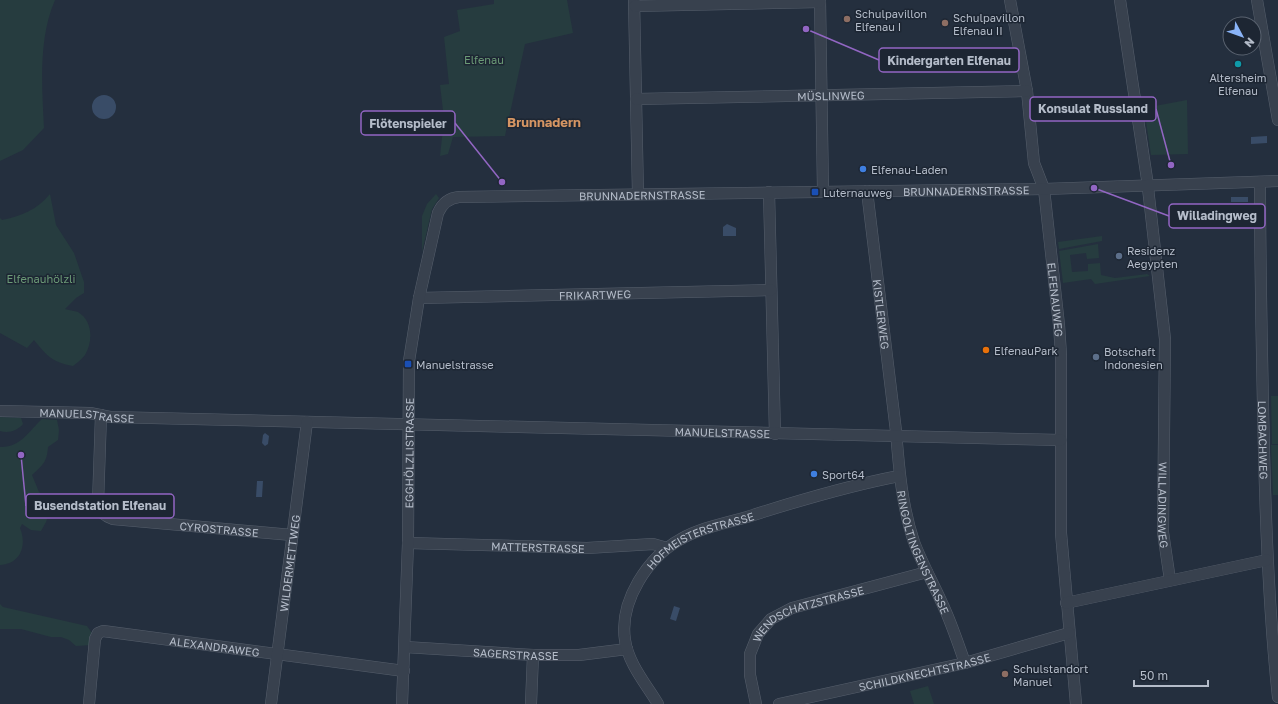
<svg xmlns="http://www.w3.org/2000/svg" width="1278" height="704" viewBox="0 0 1278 704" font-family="'Golos Text',sans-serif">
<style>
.green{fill:#263c3f}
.water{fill:#394c67}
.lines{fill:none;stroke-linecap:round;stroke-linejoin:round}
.minor-casing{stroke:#565f6c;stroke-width:12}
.minor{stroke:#38414e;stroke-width:11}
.education-dot{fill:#8d6e63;stroke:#1d2633;stroke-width:1.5}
.culture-dot{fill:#0f9aa8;stroke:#1d2633;stroke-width:1.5}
.shop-dot{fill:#3f7fe0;stroke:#1d2633;stroke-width:1.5}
.transit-dot{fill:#1a4fb4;stroke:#1d2633;stroke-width:1.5}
.service-dot{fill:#5c6f8a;stroke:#1d2633;stroke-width:1.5}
.food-dot{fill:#e8710a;stroke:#1d2633;stroke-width:1.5}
.labels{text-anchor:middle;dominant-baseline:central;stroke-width:3;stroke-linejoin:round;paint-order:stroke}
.poi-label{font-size:11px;fill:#b4bcc9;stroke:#1d2633;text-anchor:start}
.park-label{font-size:11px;fill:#6b9a76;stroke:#1d2633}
.street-label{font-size:11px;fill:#b4bcc9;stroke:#1d2633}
.quarter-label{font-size:13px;font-weight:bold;fill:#d59563;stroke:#1d2633}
.leader{fill:none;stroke:#9266c3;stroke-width:1.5}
.callout-dot{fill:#9266c3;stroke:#1d2633;stroke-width:1.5}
.callout{fill:#1d2633;stroke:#9266c3;stroke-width:1.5}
.callout-label{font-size:12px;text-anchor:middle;font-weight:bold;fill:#b4bcc9}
</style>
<rect width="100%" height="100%" fill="#242f3e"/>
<!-- green -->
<path class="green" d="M0,0h55c-17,39 -13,87 -11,128l-21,22 -23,11z
M494,0h73l6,33 -48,11 -20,92 -52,1 -5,17 -8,2 4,-37 -4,-34 9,-1 -5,-47 16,-6 -3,-21 37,-6z
M1187,100l1,54 -37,1 -7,-47z
M50,194l6,31 18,28 10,29v11l-8,5 -11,11c4,1 9,2 13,3 15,9 15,30 7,43 -3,4 -8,8 -12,11 -21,-4 -26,-10 -39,-26l-7,8 -27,-15v-115l2,2c19,-4 35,-10 48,-26z
M436,194l3,4 -7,11 -10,43v-36l5,-12z
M1102,236v5l-43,8 -1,-7z
M1098,244l1,14 -12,1 -1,-6 -16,2 2,17 16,-1v-7l12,-1 1,12 14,3 32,-4 3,2 -55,8 -4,-5 -28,4 -4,-32z
M1271,396h7v48h-6z
M0,417l21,1 2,6c-5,6 -14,10 -23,7z
M42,419l15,1 2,10 -1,10 -10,7c-1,15 -5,18 -16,28l7,17 9,9 2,9 -4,12 -5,9 -10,-1 -9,-6 -2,4c7,17 1,36 -20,37v-118c20,1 29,-16 42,-28z
M1271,445h7v50h-5z
M0,604l3,3 84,19 5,7 -1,12 -15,1 -7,-6 -8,-3h-10l-30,-8h-21z
M928,686l6,18h-20l-4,-13z"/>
<!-- water -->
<path class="water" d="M92 107a12 12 0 1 1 24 0a12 12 0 1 1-24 0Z
M1267,136v7l-16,1v-7z
M1231,197h17v5h-17z
M727,224l9,4v8h-13v-9z
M265,433l4,3 -1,8 -3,2 -3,-3 1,-8z
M257,481h6l-1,16h-6z
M674,606l6,2 -4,13 -6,-2z"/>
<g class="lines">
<!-- minor casing -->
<g class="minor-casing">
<g id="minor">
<path d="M634,0l4,194"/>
<path d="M820,0l3,191"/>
<path id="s1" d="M1010,0l17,91 7,72 10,26 15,136 2,30v178l15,171"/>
<path id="s2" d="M1120,0l27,179 18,160 -2,193 7,48"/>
<path d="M1257,0l21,120"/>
<path d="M635,6l185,-4"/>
<path id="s3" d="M636,99l391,-8"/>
<path id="s4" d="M1260,182c0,90 2,180 4,270 2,82 5,163 14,245"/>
<path id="s5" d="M867,191l29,240c3,38 6,75 18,111 9,24 22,46 32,70 7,16 13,34 19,51"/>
<path d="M769,192l6,242"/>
<path id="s6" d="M419,298l352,-8"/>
<path id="s7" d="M0,411l90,2 20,4 951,23"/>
<path id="s8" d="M101,415l-3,88c1,9 6,13 15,16l179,16"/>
<path id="s9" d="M408,543l179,5 66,-4 14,4"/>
<path d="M1066,603l201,-43"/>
<path id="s10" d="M405,647l128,8h46l48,-6"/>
<path id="s11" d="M89,704l6,-65 3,-6 5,-2 301,40"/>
<path id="s12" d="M271,704l36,-282"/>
<path id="s13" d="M402,704l6,-161 1,-182 10,-63 19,-85c4,-9 10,-15 21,-16l585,-8 234,-8"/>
<path d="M531,704l2,-49"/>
<path id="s14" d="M658,704c-12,-20 -30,-41 -33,-64 -6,-39 23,-83 56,-101 19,-11 45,-16 66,-22 50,-16 100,-31 152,-41"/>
<path id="s15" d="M756,704l-6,-29v-21l8,-20 13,-15 21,-11 135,-36"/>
<path id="s16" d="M779,704l186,-41 104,-30"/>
</g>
</g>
<!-- minor -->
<use href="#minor" class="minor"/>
</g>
<!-- markers -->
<g class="education-dot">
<circle cx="847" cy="19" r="4"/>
<circle cx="945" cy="23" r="4"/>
<circle cx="1005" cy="674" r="4"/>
</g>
<circle class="culture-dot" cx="1238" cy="64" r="4"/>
<g class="shop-dot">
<circle cx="863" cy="169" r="4"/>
<circle cx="814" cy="474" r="4"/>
</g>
<g class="transit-dot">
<rect x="811" y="188" width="8" height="8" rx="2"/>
<rect x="404" y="360" width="8" height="8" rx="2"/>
</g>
<g class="service-dot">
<circle cx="1119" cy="256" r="4"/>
<circle cx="1096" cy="357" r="4"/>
</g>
<circle class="food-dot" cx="986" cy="350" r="4"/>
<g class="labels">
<!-- poi labels -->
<g class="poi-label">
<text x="855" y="13">Schulpavillon<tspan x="855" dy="13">Elfenau I</tspan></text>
<text x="953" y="17">Schulpavillon<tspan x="953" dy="13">Elfenau II</tspan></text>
<text x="1238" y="77" text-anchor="middle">Altersheim<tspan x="1238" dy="13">Elfenau</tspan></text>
<text x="871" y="169">Elfenau-Laden</text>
<text x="823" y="192">Luternauweg</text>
<text x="1127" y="250">Residenz<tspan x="1127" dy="13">Aegypten</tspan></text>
<text x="994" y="350">ElfenauPark</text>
<text x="1104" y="351">Botschaft<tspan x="1104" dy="13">Indonesien</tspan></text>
<text x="416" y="364">Manuelstrasse</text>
<text x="822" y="474">Sport64</text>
<text x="1013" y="668">Schulstandort<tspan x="1013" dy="13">Manuel</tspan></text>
</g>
<!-- park labels -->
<g class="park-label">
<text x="484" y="59">Elfenau</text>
<text x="41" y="278">Elfenauhölzli</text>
</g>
<!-- street labels -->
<g class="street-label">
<text stroke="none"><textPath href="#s3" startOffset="195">MÜSLINWEG</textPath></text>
<text stroke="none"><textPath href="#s13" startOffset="1029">BRUNNADERNSTRASSE</textPath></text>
<text stroke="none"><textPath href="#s13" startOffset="705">BRUNNADERNSTRASSE</textPath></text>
<text stroke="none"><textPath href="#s6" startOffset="176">FRIKARTWEG</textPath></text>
<text stroke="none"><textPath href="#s1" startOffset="304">ELFENAUWEG</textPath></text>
<text stroke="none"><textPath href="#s5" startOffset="124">KISTLERWEG</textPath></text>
<text stroke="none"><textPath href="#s7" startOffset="87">MANUELSTRASSE</textPath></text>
<text stroke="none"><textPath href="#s7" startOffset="723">MANUELSTRASSE</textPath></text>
<text stroke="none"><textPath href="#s4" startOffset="258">LOMBACHWEG</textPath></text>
<text stroke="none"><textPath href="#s13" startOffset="251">EGGHÖLZLISTRASSE</textPath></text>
<text stroke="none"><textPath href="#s2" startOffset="508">WILLADINGWEG</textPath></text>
<text stroke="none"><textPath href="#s8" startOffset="218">CYROSTRASSE</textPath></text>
<text stroke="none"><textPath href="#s14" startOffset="211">HOFMEISTERSTRASSE</textPath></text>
<text stroke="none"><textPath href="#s9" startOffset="130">MATTERSTRASSE</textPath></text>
<text stroke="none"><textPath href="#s5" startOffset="367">RINGOLTINGENSTRASSE</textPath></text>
<text stroke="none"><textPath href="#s12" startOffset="142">WILDERMETTWEG</textPath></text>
<text stroke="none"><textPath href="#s15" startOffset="127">WENDSCHATZSTRASSE</textPath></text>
<text stroke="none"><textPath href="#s11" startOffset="190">ALEXANDRAWEG</textPath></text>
<text stroke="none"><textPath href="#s10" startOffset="111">SAGERSTRASSE</textPath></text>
<text stroke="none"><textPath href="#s16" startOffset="149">SCHILDKNECHTSTRASSE</textPath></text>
</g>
<!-- quarter labels -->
<g class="quarter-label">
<text x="544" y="122">Brunnadern</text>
</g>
</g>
<!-- callouts -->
<path class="leader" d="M806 29L879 60M1171 165L1156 109M502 182L455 123M1094 188L1169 216M21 455L26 506"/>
<g class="callout-dot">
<circle cx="806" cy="29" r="4"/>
<circle cx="1171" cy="165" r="4"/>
<circle cx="502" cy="182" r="4"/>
<circle cx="1094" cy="188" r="4"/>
<circle cx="21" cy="455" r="4"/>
</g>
<g class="callout">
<rect x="879" y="48" width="140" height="24" rx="4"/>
<rect x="1030" y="97" width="126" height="24" rx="4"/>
<rect x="361" y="111" width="94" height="24" rx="4"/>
<rect x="1169" y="204" width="96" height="24" rx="4"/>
<rect x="26" y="494" width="148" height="24" rx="4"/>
</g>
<g class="callout-label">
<text x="949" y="65">Kindergarten Elfenau</text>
<text x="1093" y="113">Konsulat Russland</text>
<text x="408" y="128">Flötenspieler</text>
<text x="1217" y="220">Willadingweg</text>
<text x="100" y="510">Busendstation Elfenau</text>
</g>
<!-- north arrow -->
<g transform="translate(1242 36) rotate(131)"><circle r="19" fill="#1d2633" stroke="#59626f"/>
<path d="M0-3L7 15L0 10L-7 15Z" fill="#8ab4f8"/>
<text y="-6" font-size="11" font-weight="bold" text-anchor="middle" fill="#b4bcc9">N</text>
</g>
<!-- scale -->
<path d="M1134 680v6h74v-6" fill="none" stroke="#b4bcc9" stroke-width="2"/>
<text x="1140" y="680" font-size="12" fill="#b4bcc9" stroke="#1d2633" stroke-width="3" paint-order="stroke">50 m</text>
</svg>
